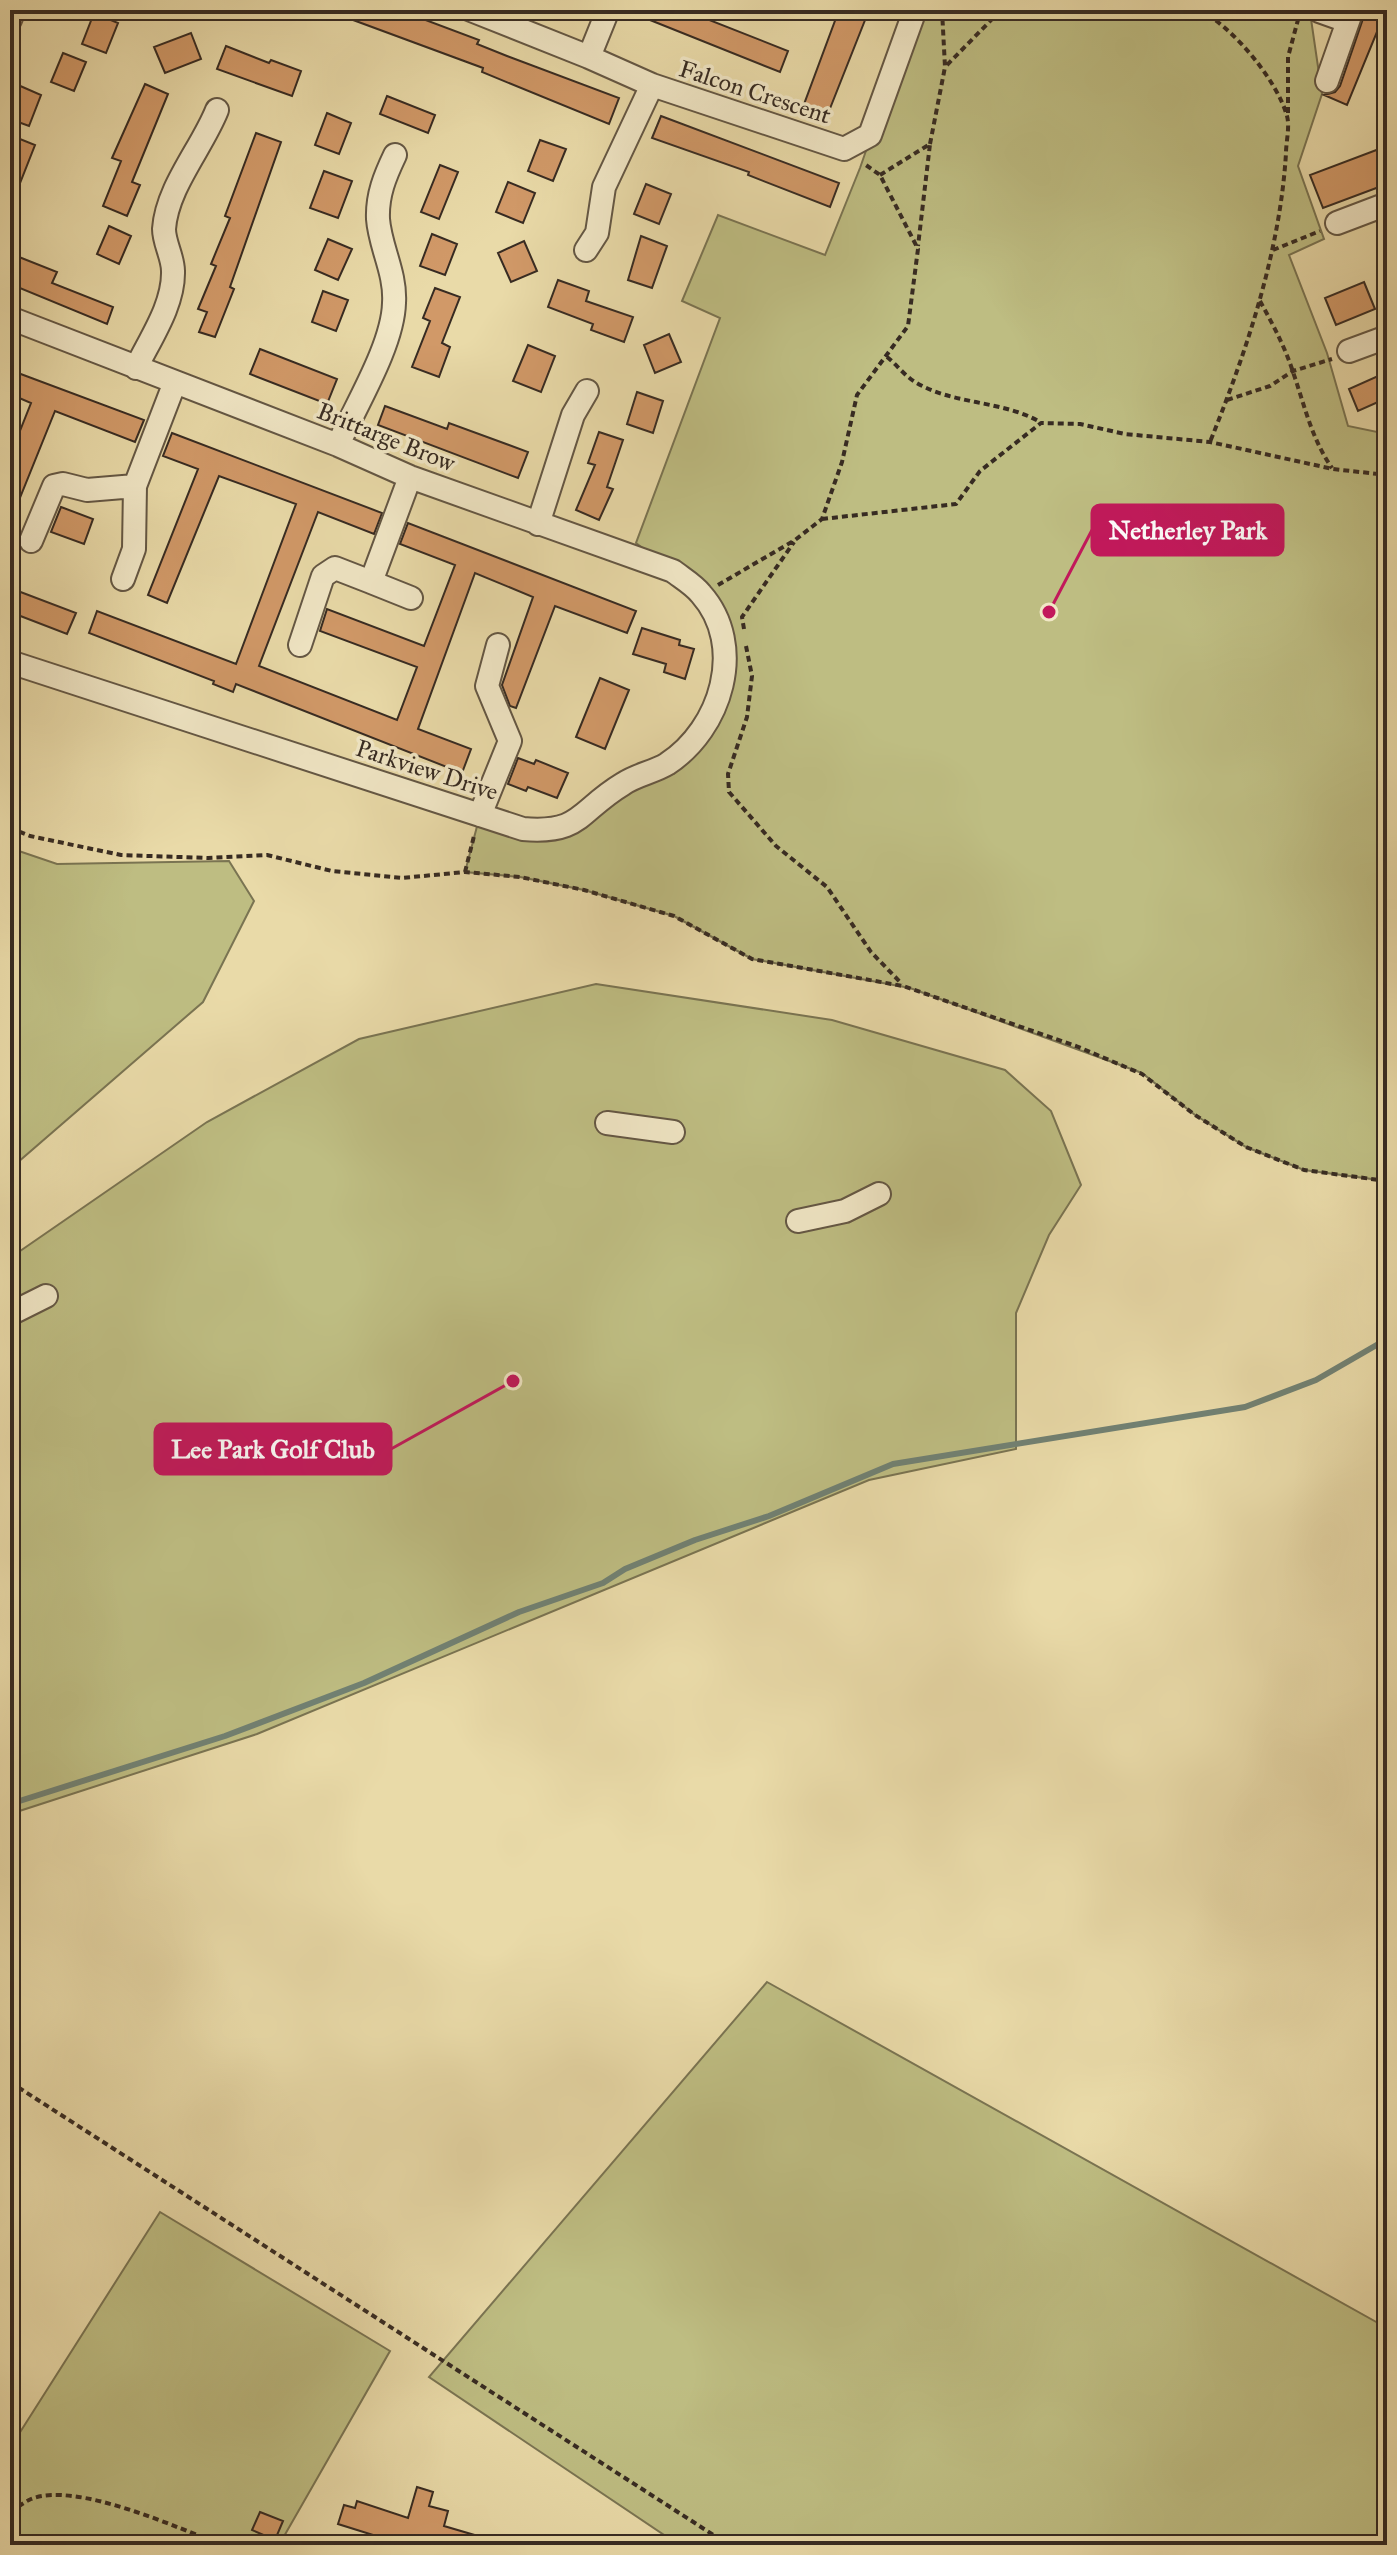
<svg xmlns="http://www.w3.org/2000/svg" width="1397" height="2555" viewBox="0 0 1397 2555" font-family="'IM FELL Great Primer',serif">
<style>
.green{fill:#bebd82;stroke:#7a7452;stroke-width:2}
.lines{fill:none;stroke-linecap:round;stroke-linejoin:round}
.stream{stroke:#718173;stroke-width:6}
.building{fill:#d19968;stroke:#372b22;stroke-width:2}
.minor-casing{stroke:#645744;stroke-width:26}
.path{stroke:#372b22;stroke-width:4;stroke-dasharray:6 4;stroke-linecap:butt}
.minor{stroke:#f1e7c6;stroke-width:22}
.labels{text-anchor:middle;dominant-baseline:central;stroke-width:7;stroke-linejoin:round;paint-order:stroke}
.street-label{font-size:24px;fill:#372b22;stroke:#f1e7c6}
.leader{fill:none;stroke:#c2185b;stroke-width:3}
.callout-dot{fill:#c2185b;stroke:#f1e7c6;stroke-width:3}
.callout{fill:#c2185b;stroke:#c2185b;stroke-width:3}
.callout-label{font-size:26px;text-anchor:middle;font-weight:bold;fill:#fff}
</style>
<rect width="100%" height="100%" fill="#e9daa8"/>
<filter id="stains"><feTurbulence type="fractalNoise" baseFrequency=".0025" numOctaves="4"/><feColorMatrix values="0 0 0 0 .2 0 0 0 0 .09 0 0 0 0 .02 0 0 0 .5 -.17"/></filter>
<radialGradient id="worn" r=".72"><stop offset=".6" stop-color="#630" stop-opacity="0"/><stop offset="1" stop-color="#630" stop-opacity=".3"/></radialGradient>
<!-- green -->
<path class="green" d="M915,10h400l-4,9 11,75 -24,72 26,73 -35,16 38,98 21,73 39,8v615l-4,10 4,2v120l-83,-11 -58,-23 -51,-32 -53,-42 -232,-85 -158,-29 -78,-43 -90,-26 -64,-13 -55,-5 15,-57 72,17 115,-68 48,-53 5,-82 -47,-58 -37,-28 84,-225 -38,-17 36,-86 107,40 35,-87z
M10,848l47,16 172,-3 25,40 -51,101 -193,167z
M596,984l236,36 173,50 46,41 30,74 -32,50 -33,78v136l-147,31 -612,254 -247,80v-556l197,-136 152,-83z
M767,1982l620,346v217h-708l-250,-168z
M160,2212l230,139 -111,194h-269v-97z"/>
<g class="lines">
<!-- stream -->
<path class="stream" d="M10,1804l215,-68 139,-53 155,-71 84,-29 22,-14 70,-29 74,-24 124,-52 352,-57 71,-27 71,-41"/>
</g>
<!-- building -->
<path class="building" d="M326,10h73l80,30 -2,4 30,12 112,42 -10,26 -127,-52 1,-4z
M625,10h59l104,41 -8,21z
M839,10h30l-42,106 -24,-9z
M1366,10h20l-39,95 -23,-10 11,-3 5,-6z
M94,13l24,10 -12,30 -24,-9z
M191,33l10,26 -36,14 -11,-26z
M226,46l43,17 2,-3 30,11 -9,25 -75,-27z
M63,53l23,9 -12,29 -23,-9z
M145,84l23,10 -36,88 8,3 -13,31 -24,-10 18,-45 -9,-3z
M18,85l23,10 -12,31 -19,-7v-14z
M387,96l48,19 -7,18 -48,-19z
M327,113l24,10 -12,31 -24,-9z
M661,116l178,67 -9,24 -82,-32 1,-3 -97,-34z
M256,133l25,9 -51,145 4,2 -19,48 -16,-5 8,-20 -9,-3 18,-43 -5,-2 19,-46 -5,-2z
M10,135l25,10 -24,61 -1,-1z
M540,140l26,9 -13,32 -25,-10z
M1387,146v38l-64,24 -13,-33z
M440,165l18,7 -19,47 -18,-7z
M324,171l28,10 -14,37 -28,-10z
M508,182l27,11 -12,30 -27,-11z
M646,184l25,10 -12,30 -25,-10z
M109,226l22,10 -12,28 -22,-10z
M432,234l25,10 -12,31 -25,-9z
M641,236l26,10 -15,42 -24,-8z
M328,239l24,10 -14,31 -23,-10z
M524,241l13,30 -26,11 -13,-29z
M19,257l38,15 -5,11 61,24 -6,17 -97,-40z
M558,280l31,11 -3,10 47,16 -9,25 -33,-12 2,-6 -45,-17z
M1364,282l11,27 -39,16 -11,-27z
M435,288l25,9 -18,46 8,4 -11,30 -27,-10 18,-46 -7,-3z
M323,291l25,9 -12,31 -24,-9z
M669,334l12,28 -26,11 -11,-28z
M528,345l27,11 -14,36 -28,-11z
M260,349l77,30 -10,25 -77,-30z
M10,370l134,50 -9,22 -80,-31 -44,109 -1,-64 21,-53 -21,-9z
M1387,372v26l-29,13 -9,-22z
M637,392l26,9 -10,32 -26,-9z
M385,406l62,23 2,-6 79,29 -10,26 -140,-53z
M599,432l24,8 -16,47 6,2 -14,31 -23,-10 19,-45 -7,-2z
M172,433l210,80 -8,21 -56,-22 -59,154 138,54 20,-53 -97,-36 7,-22 97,37 31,-81 -55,-21 8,-21 228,88 -9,22 -72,-27 -39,102 -6,-2 -8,-21 31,-88 -58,-24 -57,156 53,20 -9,24 -226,-89 -3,8 -20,-8 1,-3 -125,-48 8,-22 139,53 60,-160 -77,-28 -52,127 -19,-8 50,-126 -35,-13z
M61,507l32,12 -9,25 -33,-12z
M10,588l66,25 -9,21 -57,-22z
M642,628l38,12 -1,5 15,4 -9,30 -21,-7 2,-8 -33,-10z
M600,678l29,12 -24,59 -29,-12z
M518,758l16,6 2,-4 32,13 -11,25 -29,-11 -2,4 -18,-7z
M417,2487l16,5 -4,14 19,5 -4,15 51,15 -1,4h-89l-67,-21 6,-19 11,3 2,-7 51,17z
M260,2512l23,9 -8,19 -23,-10z"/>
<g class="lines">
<!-- minor casing -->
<g class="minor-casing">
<path id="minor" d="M471,10l118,47 19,-47
M1319,11l28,10
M10,20l2,-5
M589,57l63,28 192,64 26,-14 45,-125
M1327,81l25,-71
M1337,223l50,-19
M586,250l11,-17 7,-46 48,-102
M10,318l328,127 72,32 263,94c9,7 21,14 28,23 46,52 20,135 -34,170 -13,8 -31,11 -44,20 -45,27 -41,50 -100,45l-513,-167
M1349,351l38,-14
M136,368c14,-29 38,-63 37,-97 0,-14 -9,-28 -9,-42 3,-42 38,-81 53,-119
M338,445c18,-40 55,-100 56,-142 2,-30 -14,-56 -16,-84 -1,-24 7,-43 17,-64
M410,477l-39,105 40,16
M135,486l40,-104
M538,524l35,-109 14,-24
M31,541l23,-55 9,-2 24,6 48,-4 -1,63 -11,30
M300,645l23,-69 12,-8 36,14
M480,815l30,-74 -23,-55 11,-41
M607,1123l66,9
M798,1221l47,-10 34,-17
M10,1314l36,-18"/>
</g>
<!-- path -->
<path class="path" d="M1199,10c33,16 78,70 88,106 3,11 -1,26 -1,37 -6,99 -39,197 -76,289
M1213,17l31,-7
M947,65l54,-55
M1288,113v-56l11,-41
M930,144l15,-77 -3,-57
M880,175l50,-31 -12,102
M1273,250l47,-19
M1260,301c12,22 24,44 32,68 12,34 19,69 40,99
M887,357c9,7 18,19 28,25 38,23 87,18 125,40
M1227,400l43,-14 23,-15 39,-12
M822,519l134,-15 24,-33 61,-48 39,1 45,10 85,8 123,27 54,6
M718,585l77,-45 27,-21 20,-57 15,-67 51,-69 10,-77 -38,-74 -17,-12
M744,629l-2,-12 52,-75
M746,646l6,30 -5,41 -19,57 1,18 47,54 51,41 44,65 31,32
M10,828l20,8 91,19 87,3 59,-3 65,16 70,7 63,-6 55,5 64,13 90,26 78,43 151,27 173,60 66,28 53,41 51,32 58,23 83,11
M465,872l9,-36
M10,2082l719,463
M10,2512c7,-4 14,-10 21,-13 45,-18 147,29 191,46"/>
<!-- minor -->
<use href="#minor" class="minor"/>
</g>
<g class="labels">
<!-- street labels -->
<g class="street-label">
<text transform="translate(755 92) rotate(18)">Falcon Crescent</text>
<text transform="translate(386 437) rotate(22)">Brittarge Brow</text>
<text transform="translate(427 770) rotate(18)">Parkview Drive</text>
</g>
</g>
<!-- callouts -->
<path class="leader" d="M1049 612L1092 530M513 1381L391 1449"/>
<g class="callout-dot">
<circle cx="1049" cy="612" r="8"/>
<circle cx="513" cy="1381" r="8"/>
</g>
<g class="callout">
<rect x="1092" y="505" width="191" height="50" rx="8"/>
<rect x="155" y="1424" width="236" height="50" rx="8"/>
</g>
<g class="callout-label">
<text x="1188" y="539">Netherley Park</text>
<text x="273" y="1458">Lee Park Golf Club</text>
</g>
<!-- margin -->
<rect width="1397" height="2555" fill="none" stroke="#e9daa8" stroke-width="40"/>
<rect x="12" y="12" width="1373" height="2531" fill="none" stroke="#372b22" stroke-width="4"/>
<rect x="20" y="20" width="1357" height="2515" fill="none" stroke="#372b22" stroke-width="2"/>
<rect width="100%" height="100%" filter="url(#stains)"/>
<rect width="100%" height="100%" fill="url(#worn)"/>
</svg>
